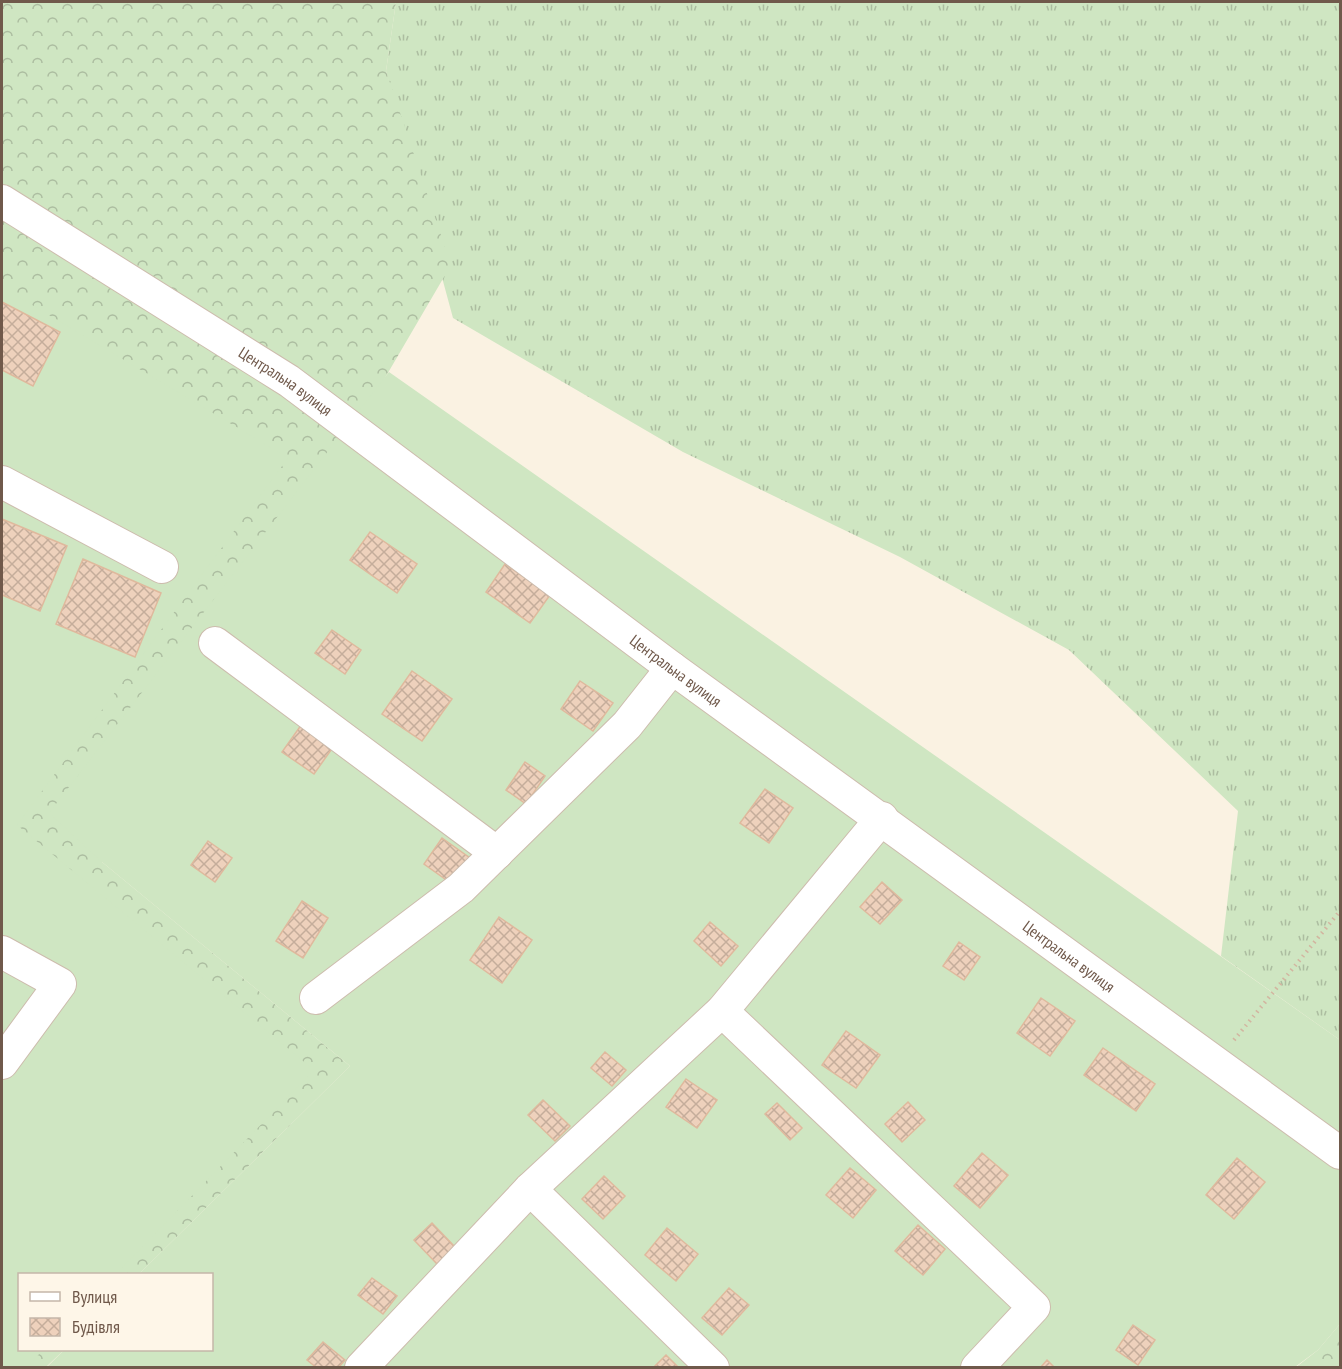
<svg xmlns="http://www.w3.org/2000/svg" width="1342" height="1369" viewBox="0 0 1342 1369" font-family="'PT Sans Narrow',sans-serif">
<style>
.grass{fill:url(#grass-tufts)}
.forest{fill:url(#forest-crowns)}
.garden{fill:#cfe6c2}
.building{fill:url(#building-cross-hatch);stroke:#dfb99d;stroke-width:1.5}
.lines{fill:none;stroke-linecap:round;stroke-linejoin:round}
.street-casing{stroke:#cdbcad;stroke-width:34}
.path{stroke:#d2b5a0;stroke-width:4;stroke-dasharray:1.5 4.5;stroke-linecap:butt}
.street{stroke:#fff;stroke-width:32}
.labels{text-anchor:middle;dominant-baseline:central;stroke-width:5;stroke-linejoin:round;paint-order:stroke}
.street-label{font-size:16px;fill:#70594b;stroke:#fef6e8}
</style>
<defs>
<pattern id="grass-tufts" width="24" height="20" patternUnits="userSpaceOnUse" patternTransform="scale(1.5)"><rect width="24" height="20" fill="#cfe6c2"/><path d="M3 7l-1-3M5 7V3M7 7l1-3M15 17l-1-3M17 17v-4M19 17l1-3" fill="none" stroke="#acbda0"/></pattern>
<pattern id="forest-crowns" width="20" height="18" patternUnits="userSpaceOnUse" patternTransform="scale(1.5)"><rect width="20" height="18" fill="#cfe6c2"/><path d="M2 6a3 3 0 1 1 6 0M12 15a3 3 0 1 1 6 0" fill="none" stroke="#acbda0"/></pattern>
<pattern id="building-cross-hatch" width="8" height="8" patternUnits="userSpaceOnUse" patternTransform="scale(1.5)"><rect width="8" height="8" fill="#eed1bc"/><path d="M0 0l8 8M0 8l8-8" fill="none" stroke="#c5ad9b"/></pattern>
</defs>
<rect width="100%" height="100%" fill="#faf2e2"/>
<!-- grass -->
<path class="grass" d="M396,2h944v1038l-119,-84 17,-145 -169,-161 -169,-93 -217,-105 -230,-134 -67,-247z"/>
<!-- forest -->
<path class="forest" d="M2,2h394l-10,69 65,194 -349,597 248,204 -211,208h-119v76h44l-18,17 -44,1z
M1340,1324v43l-45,1 23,-18z"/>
<!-- garden -->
<path class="garden" d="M2,287l286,171 -271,367 297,245 -198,204h-96v76h23l-17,18 -24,-1z
M389,372l951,668v284l-22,26 -23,17 -1249,1 18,-18h148v-76h-73l211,-208 -248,-204 -53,-49z"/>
<!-- building -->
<path class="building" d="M2,302l58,30 -27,54 -31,-16z
M2,519l65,27 -27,65 -38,-16z
M370,532l47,32 -20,29 -47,-33z
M83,559l78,34 -26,64 -79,-33z
M505,564l45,31 -20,28 -44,-31z
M332,630l29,20 -16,24 -30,-21z
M412,671l40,28 -30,42 -40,-27z
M580,681l33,22 -20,28 -32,-22z
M304,721l32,22 -22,31 -32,-22z
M525,762l20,14 -19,28 -20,-14z
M765,789l28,19 -24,35 -29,-20z
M442,838l28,20 -18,26 -28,-20z
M208,841l24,17 -17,24 -24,-17z
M882,882l20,18 -22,24 -20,-17z
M302,901l26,17 -25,40 -27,-17z
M499,917l33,23 -30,43 -32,-23z
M710,922l28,24 -17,20 -27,-25z
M959,942l21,15 -16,23 -21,-14z
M1041,998l34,23 -25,35 -33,-23z
M846,1031l34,24 -24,33 -34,-23z
M1103,1048l52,36 -19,27 -52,-36z
M605,1052l21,18 -14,16 -21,-18z
M686,1079l31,21 -20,28 -31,-21z
M543,1100l27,26 -15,15 -27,-26z
M908,1102l17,18 -23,22 -17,-18z
M777,1103l25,25 -12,12 -25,-26z
M982,1153l26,22 -28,33 -26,-22z
M1237,1158l28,24 -31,37 -28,-24z
M850,1168l26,22 -23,28 -27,-23z
M604,1176l21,20 -22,23 -21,-20z
M432,1223l23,24 -18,17 -23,-24z
M918,1225l27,24 -22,26 -28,-24z
M667,1228l31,26 -22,27 -31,-26z
M372,1278l25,18 -14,18 -25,-19z
M729,1288l20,17 -27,30 -20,-17z
M1133,1325l22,15 -17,25 -22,-15z
M323,1342l22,18 -7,8h-21l-10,-8z
M666,1355l13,13h-26z
M1047,1360l8,8h-15z"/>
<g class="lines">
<!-- street casing -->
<g class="street-casing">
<g id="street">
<path id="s1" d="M2,201l287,180 383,287 668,485"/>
<path d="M2,482l160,85"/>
<path d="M215,643l282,210"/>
<path d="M2,952l58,32 -58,79"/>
<path d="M316,998l145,-110 166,-163 45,-57"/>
<path d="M722,1011l312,296 -57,61"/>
<path d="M530,1189l183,179"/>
<path d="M361,1368l169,-179 192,-178 160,-193"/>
</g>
</g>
<!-- path -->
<path class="path" d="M1234,1040l106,-129"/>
<!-- street -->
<use href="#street" class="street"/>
</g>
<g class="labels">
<!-- street labels -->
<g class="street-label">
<text stroke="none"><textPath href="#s1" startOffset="336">Центральна вулиця</textPath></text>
<text stroke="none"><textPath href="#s1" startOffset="822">Центральна вулиця</textPath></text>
<text stroke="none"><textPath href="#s1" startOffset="1308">Центральна вулиця</textPath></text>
</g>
</g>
<!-- border -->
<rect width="1342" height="1369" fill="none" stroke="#70594b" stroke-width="6"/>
<!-- legend -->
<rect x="18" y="1273" width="195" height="78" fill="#fef6e8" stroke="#c5b7a9" stroke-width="1.5"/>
<rect x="30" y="1292" width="30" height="9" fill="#ffffff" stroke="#c5b7a9" stroke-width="1.5"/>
<text x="72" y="1303" font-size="18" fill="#70594b">Вулиця</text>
<rect x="30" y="1318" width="30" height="18" fill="url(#building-cross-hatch)" stroke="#c5b7a9" stroke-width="1.5"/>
<text x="72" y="1333" font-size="18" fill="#70594b">Будівля</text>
</svg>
